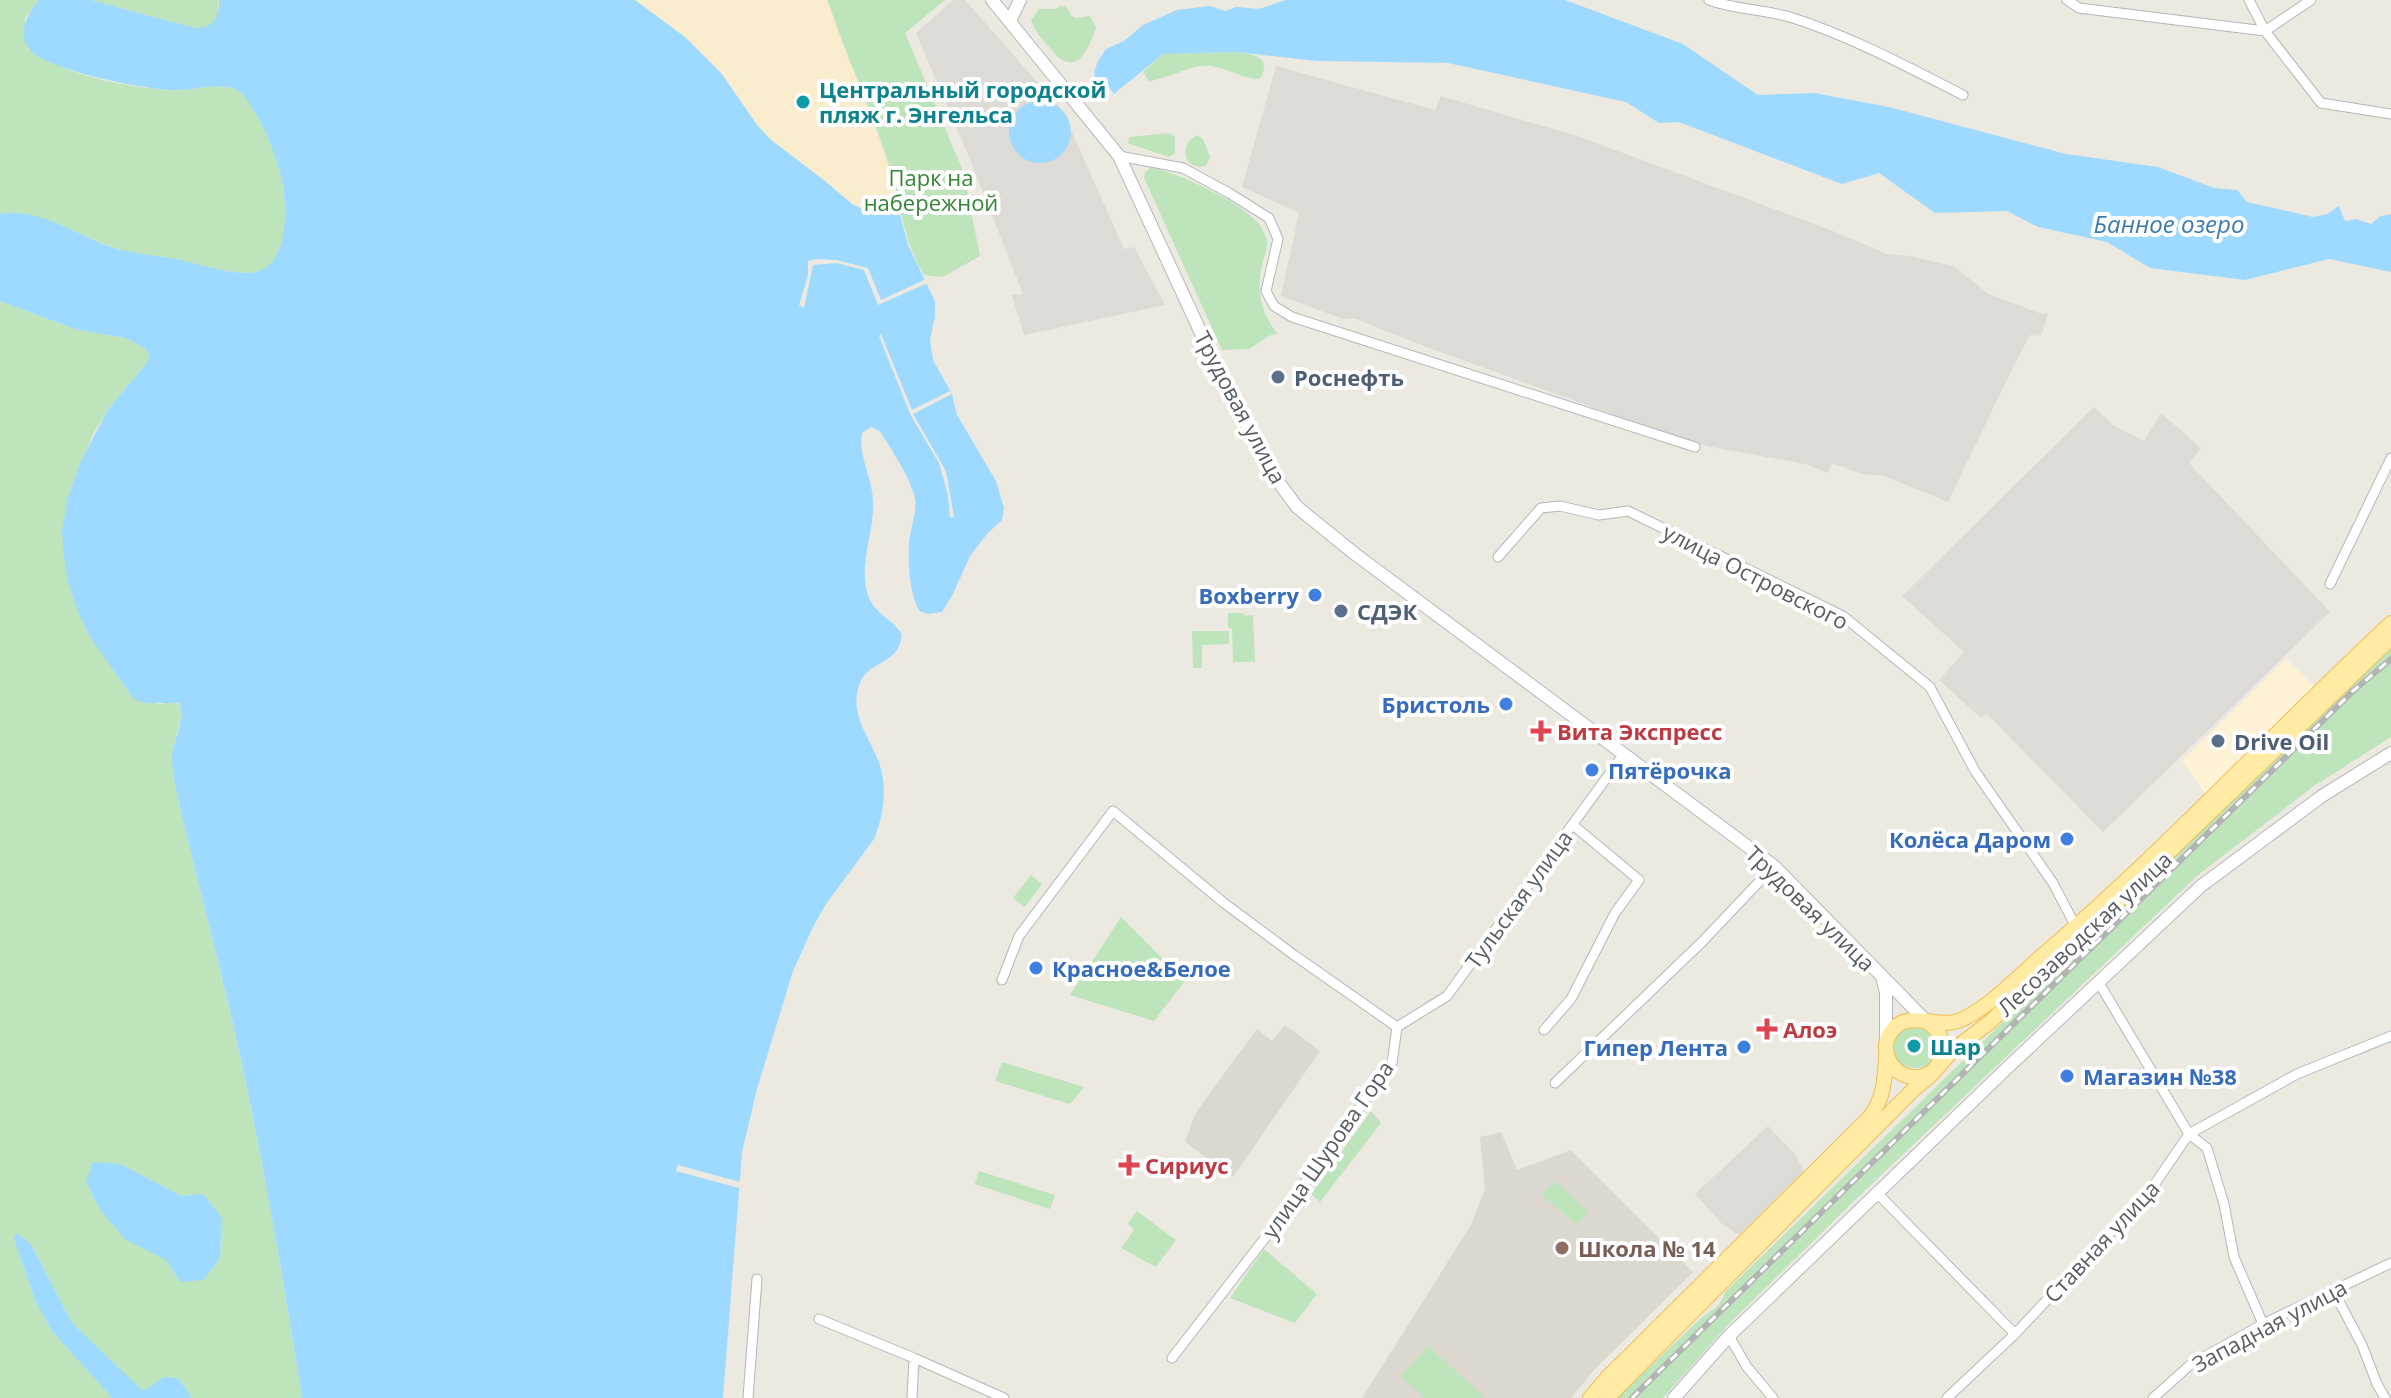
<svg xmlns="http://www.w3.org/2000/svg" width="2391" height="1398" viewBox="0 0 2391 1398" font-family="'Open Sans',sans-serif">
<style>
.commercial{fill:#fef2d4}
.industrial{fill:#dddbd5}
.education{fill:#dcd8cf}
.green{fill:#bee4bc;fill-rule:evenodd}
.sand{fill:#faedce}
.water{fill:#9edaff}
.pier{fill:#ece9e0}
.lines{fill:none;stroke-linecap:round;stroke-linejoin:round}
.street-casing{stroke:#b3b7bb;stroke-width:11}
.secondary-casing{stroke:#b4b8bd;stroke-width:14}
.primary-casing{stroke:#f1bd55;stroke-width:16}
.street{stroke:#fff;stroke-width:9}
.secondary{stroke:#fff;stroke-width:12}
.primary{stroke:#ffeba3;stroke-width:14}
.rail-casing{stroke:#b2b3b3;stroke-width:6}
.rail{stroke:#fff;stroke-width:3;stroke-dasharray:9;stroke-linecap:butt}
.culture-dot{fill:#0f9aa8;stroke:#fff;stroke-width:3}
.service-dot{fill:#5c6f8a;stroke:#fff;stroke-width:3}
.shop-dot{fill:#3f7fe0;stroke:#fff;stroke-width:3}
.health-dot{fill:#e0444e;stroke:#fff;stroke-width:3}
.education-dot{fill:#8d6e63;stroke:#fff;stroke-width:3}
.labels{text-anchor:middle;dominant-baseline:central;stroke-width:8;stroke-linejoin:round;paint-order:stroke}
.culture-label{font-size:22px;font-weight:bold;fill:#0d838f;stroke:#fff;text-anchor:start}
.park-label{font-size:22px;fill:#358535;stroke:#fff}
.service-label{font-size:22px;font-weight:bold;fill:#4e5e75;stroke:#fff;text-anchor:start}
.street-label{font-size:22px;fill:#595d62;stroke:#fff}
.shop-label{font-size:22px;font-weight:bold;fill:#366cbe;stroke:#fff;text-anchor:end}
.health-label{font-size:22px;font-weight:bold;fill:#be3a42;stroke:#fff;text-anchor:start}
.education-label{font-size:22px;font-weight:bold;fill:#785e54;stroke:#fff;text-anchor:start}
.water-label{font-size:24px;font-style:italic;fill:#3c7bb0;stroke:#fff}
</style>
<rect width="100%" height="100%" fill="#ece9e0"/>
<!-- commercial -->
<path class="commercial" d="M2286,659l33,32 -110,108 -27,-38z"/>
<!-- industrial -->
<path class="industrial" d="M953,0h12l97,110 62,139 10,-2 31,58 -141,30 -12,-40 11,-1 -54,-137 -53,-124z
M1276,66l159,44 6,-14 139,41 253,94 54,23 23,2 43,10 36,28 50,19 9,1 -7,22 -11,-1 -16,30 -66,137 -64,-26 -22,-2 -30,-11 -4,10 -23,-9 -114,-21 -267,-97 -68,-27h-13l-62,-23 18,-83 -57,-26z
M2094,407l20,19 30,15 17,-28 40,35 -12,15 141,149 -227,220 -117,-119 -5,5 -42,-38 25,-28 -62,-56z
M1768,1126l26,27 10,18 -65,64 -18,-12 -26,-29z"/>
<!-- education -->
<path class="education" d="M1285,1025l35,26 -87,126 -48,-35 11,-30 61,-83 15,12z
M1501,1132l16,38 54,-20 122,122 -99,98 -23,28h-209l109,-173 14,-36 -5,-52z"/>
<!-- green -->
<path class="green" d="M0,0h39l-14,18 3,31c32,25 104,40 145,41 17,1 52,-9 66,1 16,11 37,61 41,80 5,26 11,61 -3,84 -3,7 -11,14 -18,16 -19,7 -68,-9 -90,-13 -17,-3 -37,-4 -54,-10 -32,-11 -80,-40 -115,-34z
M91,0h128l-2,17 -5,8 -7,3h-10z
M827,0h118l-40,33 58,138 17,85 -37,21 -19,-2c-21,-35 -21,-62 -32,-100 -17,-59 -45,-116 -65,-175z
M1059,6c8,0 10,3 12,10l5,2 14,-2 6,11c-4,12 -13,42 -32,34 -6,-2 -11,-10 -15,-14 -8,-8 -14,-16 -18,-27l8,-11h16z
M1235,52c18,2 38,4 25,27 -18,0 -32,-11 -49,-13 -22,-2 -41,13 -62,15l-6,-9 20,-18z
M1170,133l5,4v16l-6,4 -42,-14 3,-6z
M1197,135l6,4 7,18 -4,9c-23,5 -28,-21 -9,-31z
M1150,168c25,2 94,36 109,56 4,5 6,11 8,17 1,8 -3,16 -5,24 -6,25 -1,50 16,69l-7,1 -22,14 -27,1 -78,-172 1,-5z
M0,301l75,28 50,9 20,9 4,7 -1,7 -41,50 -14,23 -25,63 22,140 43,60 27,7 12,-2 7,2c6,17 -4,29 -6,46 -1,12 1,23 2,35 16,73 36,145 53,219 31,130 53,262 74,394h-110l-14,-20 -14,-1 -21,15 -71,-69 -41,-79 -17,-5 21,61 16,30 61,68h-112zM120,1164l62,32 21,-1 19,23 -2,41 -40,23 -14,-22z
M1228,613h16l1,3 8,-1 2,47h-22l-1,-33 -4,-1z
M1192,631h37v13l-27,1v23h-9z
M2391,645v92l-77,49 -116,89 -342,324 -129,127 -64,72h-46l83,-79 19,-14 7,-14z
M1031,875l11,9 -17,23 -12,-9z
M1121,917l64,64 -31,40 -84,-26z
M1916,1023l19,13c0,5 1,9 1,14 -2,22 -28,22 -41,10 -5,-27 -5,-27 21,-37z
M1002,1062l82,25 -14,17 -75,-23z
M1371,1111l10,12 -61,79 -9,-8z
M979,1171l76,24 -5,14 -75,-25z
M1555,1181l34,32 -12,11 -36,-29z
M1137,1211l39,29 -20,27 -35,-19 13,-18 -6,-7z
M1264,1249l53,45 -22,29 -65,-25z
M1428,1346l57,52h-60l-24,-22z"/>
<!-- sand -->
<path class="sand" d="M635,0h192l65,176 6,30 -8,-7 -29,10 -91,-70 -13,-14 -35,-51 -37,-37z"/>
<!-- water -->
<path class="water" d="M39,0h52l104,28c17,1 25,-11 24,-28h416l50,37 37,37 35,51 13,14 55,42 27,23 11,5 13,-11 5,-1 9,2 8,7 10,39 27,56v16l-5,22 3,21 19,34 5,21 39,66 8,27 -2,12 -15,14 -17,22 -18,40 -10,16 -14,2 -8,-3c-11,-15 -13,-56 -10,-75 2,-13 7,-24 5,-37 -5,-24 -23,-47 -35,-68l-9,-4 -9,6c-4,23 10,44 11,67 2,31 -14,61 -6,92 6,22 24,25 35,42 -3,34 -37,24 -44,55 -7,26 11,48 20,71 10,25 6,55 -4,79l-48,65 -13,23 -20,44 -36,118 -15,63 -19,246h-421c-21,-132 -43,-264 -74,-395 -17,-73 -37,-145 -53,-218 -1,-9 -3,-19 -3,-28 1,-19 14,-34 7,-54h-35l-11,-5 -43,-61 -12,-25 -10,-30 -4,-25 -2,-27 6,-33 13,-36 26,-50 41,-50 1,-7 -5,-7 -19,-9 -50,-9 -75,-28v-87c41,-8 82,26 121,36 18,4 36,6 54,9 22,4 63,19 84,12 12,-4 18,-15 22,-27 12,-43 -3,-90 -24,-128 -5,-8 -10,-19 -18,-25 -14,-10 -49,0 -66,-1 -27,0 -128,-20 -144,-41 -13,-17 -1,-35 10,-49z
M1286,0h279l118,44 75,51 56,-2 75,14 177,47 92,13 56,21 23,2 10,12 66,15 14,-3 12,-8 6,15 11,-2 15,5 10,-8 10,-2v58l-62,-13 -84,21 -95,-12 -43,-26 -69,-15 -31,-16 -72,2 -56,-40 -37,11 -163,-62 -20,1 -33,-21 -178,-39 -131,-2 -82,-9 -72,2 -49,40 -5,-7 -11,2 -4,-17 4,-11 8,-12 18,-8 19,-16 34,-15 33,-4 15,5 11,-4 23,2z
M1009 132a31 31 0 1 1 62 0a31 31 0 1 1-62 0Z
M93,1162l27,2 62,32 21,-2 19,24 -2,41 -17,21 -23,2 -14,-22 -40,-20 -26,-30 -14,-28z
M16,1233l15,11 41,79 71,68 21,-14 14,1 14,20h-80l-61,-68 -16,-30 -21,-61z"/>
<!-- pier -->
<path class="pier" d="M817,259l19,1 32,8 13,32 45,-21 2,4 -50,22 -14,-35 -27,-7 -24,2 -9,43 -5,-3 9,-30v-14z
M881,334l31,76 38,-19 2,3 -39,20 33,57 8,46h-4l-2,-22 -9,-32 -28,-47 -32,-80z
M678,1165l66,18 -1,6 -67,-18z"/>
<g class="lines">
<!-- street casing -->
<g class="street-casing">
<path id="street" d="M1709,0c27,10 56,9 84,18 59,19 115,49 170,77
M2067,0l12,8 186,23 46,-31
M2249,0l16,31 56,72 70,11
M1119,156l64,12 46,25 40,25 9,21 -12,52 8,15 18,11 403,130
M1498,557l43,-49 19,-2 39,9 29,-4 215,105 87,71 45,84 78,112 23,44
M2330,584l61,-126
M1002,980l17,-44 94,-125 111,92 70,52 103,72
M2099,983l90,151 18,14 17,56 10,53 29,67
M1397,1027l50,-31 177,-242
M1544,1030l27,-31 44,-86 24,-33 -66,-55
M1555,1083l147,-141 72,-76
M1877,1193l138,141
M2333,1290l29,55 15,39 8,14
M819,1319l95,39 -2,40
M1729,1336l18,31 26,31
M914,1358l90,40
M1172,1358l93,-120 127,-175 5,-36
M748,1398l9,-119
M1947,1398l68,-64 137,-146 37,-54 108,-60 94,-38
M2153,1398l37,-33 73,-41 128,-61"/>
</g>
<!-- secondary casing -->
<g class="secondary-casing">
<path id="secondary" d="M992,0l127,156 95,205 57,111 26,35 58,47 419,312 153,156
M1010,21l10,-21
M1882,977l4,15v50
M1674,1398l55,-62 276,-266 196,-184 121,-90 69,-43"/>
</g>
<!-- primary casing -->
<g class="primary-casing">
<path id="primary" d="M1927,1022c33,20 9,68 -25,52 -7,-4 -13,-11 -15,-19 -2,-8 -1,-16 4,-23 16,-24 45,-3 67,-11 28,-10 63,-47 86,-67 122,-104 230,-222 347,-331
M1590,1398l17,-20 262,-260c15,-19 16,-39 17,-62
M1607,1398l307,-309 17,-14 22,-25 37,-28 94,-88 307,-296"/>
</g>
<!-- street -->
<use href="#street" class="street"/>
<!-- secondary -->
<use href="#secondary" class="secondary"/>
<!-- primary -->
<use href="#primary" class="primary"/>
<!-- rail casing -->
<g class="rail-casing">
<path id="rail" d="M1632,1398l721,-707 38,-32"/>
</g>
<!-- rail -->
<use href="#rail" class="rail"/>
</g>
<!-- markers -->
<g class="culture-dot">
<circle cx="803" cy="102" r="8"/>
<circle cx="1914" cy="1046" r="8"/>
</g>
<g class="service-dot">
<circle cx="1278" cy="377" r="8"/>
<circle cx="1341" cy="611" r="8"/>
<circle cx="2218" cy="741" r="8"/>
</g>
<g class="shop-dot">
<circle cx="1315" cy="595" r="8"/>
<circle cx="1506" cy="704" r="8"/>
<circle cx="1592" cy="770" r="8"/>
<circle cx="2067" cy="839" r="8"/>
<circle cx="1036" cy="968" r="8"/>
<circle cx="1744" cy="1047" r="8"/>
<circle cx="2067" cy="1076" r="8"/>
</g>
<g class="health-dot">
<path d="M1537 719h8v8h8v8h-8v8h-8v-8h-8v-8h8z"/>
<path d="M1763 1017h8v8h8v8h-8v8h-8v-8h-8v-8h8z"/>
<path d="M1125 1153h8v8h8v8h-8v8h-8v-8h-8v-8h8z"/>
</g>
<circle class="education-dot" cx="1562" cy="1248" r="8"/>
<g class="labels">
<!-- culture labels -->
<g class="culture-label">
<text x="819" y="89">Центральный городской<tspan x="819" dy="25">пляж г. Энгельса</tspan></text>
<text x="1930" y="1046">Шар</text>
</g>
<!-- park labels -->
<g class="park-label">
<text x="931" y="177">Парк на<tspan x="931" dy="25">набережной</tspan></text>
</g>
<!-- service labels -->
<g class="service-label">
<text x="1294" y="377">Роснефть</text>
<text x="1357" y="611">СДЭК</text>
<text x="2234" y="741">Drive Oil</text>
</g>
<!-- street labels -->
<g class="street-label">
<text transform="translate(1241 407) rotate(62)">Трудовая улица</text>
<text transform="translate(1756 576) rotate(27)">улица Островского</text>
<text transform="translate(1518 899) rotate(-54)">Тульская улица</text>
<text transform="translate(1811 908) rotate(44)">Трудовая улица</text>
<text transform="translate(2084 933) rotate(-43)">Лесозаводская улица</text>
<text transform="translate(1327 1149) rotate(-55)">улица Шурова Гора</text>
<text transform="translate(2101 1241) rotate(-47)">Ставная улица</text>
<text transform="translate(2269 1325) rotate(-28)">Западная улица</text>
</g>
<!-- shop labels -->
<g class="shop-label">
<text x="1299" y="595">Boxberry</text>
<text x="1490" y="704">Бристоль</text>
<text x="1608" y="770" text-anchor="start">Пятёрочка</text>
<text x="2051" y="839">Колёса Даром</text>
<text x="1052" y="968" text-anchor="start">Красное&amp;Белое</text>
<text x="1728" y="1047">Гипер Лента</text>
<text x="2083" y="1076" text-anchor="start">Магазин №38</text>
</g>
<!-- health labels -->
<g class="health-label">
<text x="1557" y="731">Вита Экспресс</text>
<text x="1783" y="1029">Алоэ</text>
<text x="1145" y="1165">Сириус</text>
</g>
<!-- education labels -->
<g class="education-label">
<text x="1578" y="1248">Школа № 14</text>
</g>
<!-- water labels -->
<g class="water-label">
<text x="2169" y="223">Банное озеро</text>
</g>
</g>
</svg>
